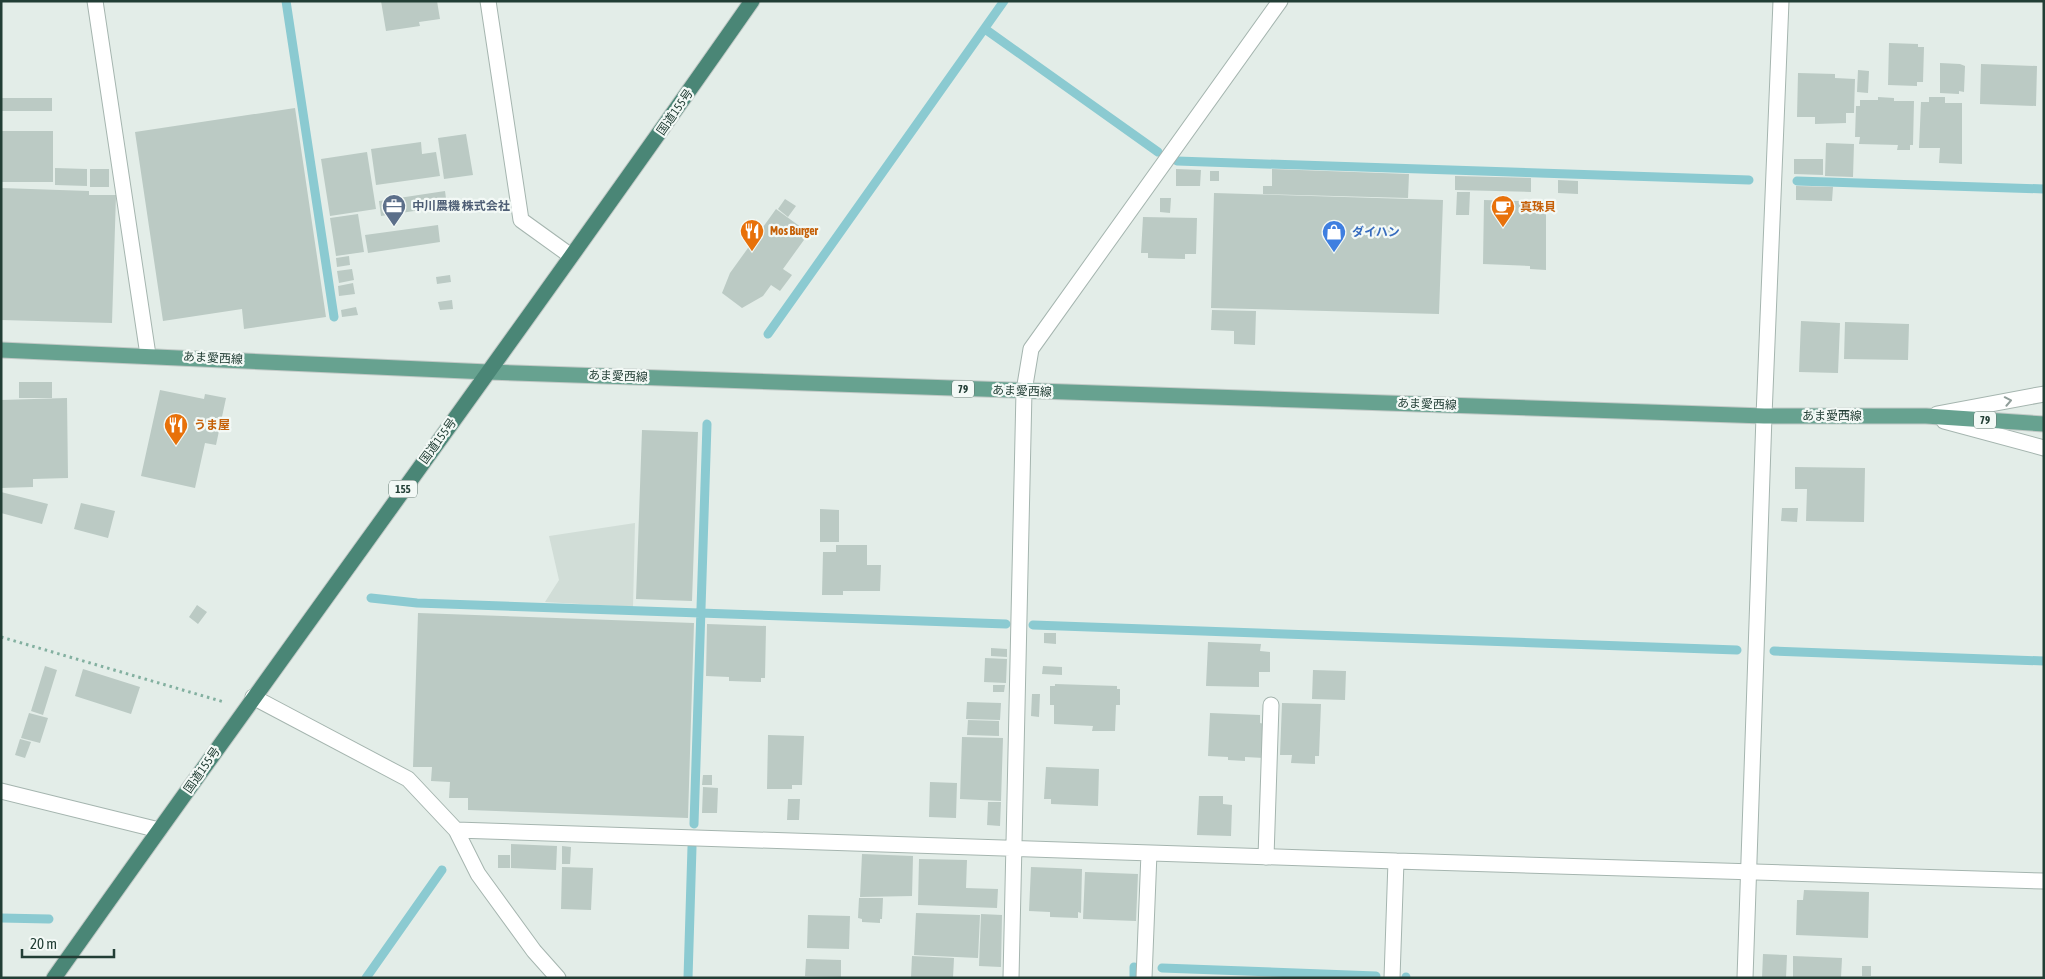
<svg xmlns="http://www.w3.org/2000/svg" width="2045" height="979" viewBox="0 0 2045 979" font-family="'Asap Condensed','Noto Sans JP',sans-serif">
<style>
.built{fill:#d1ddd7}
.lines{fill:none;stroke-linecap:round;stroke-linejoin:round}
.stream{stroke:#8bcad1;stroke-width:9}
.building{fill:#bbcac4}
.service-casing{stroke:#a5b5af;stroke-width:17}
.minor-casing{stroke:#a5b5af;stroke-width:17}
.tertiary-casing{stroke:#a5b5af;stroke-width:17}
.primary-casing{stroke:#c1c9c6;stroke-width:17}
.trunk-casing{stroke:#c1c9c6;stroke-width:17}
.path{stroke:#83b0a0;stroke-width:3;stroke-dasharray:2.5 4;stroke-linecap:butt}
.service{stroke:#fff;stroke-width:15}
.minor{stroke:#fff;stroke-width:15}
.tertiary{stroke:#fff;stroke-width:15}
.primary{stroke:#67a290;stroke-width:15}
.trunk{stroke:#4a8676;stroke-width:15}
.oneway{stroke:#909e9a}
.labels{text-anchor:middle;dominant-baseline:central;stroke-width:4.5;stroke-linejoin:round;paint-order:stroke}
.shield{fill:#f3f9f6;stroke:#61766f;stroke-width:1}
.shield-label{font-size:11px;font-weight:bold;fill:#223e35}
.street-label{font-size:12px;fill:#223e35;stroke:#f3f9f6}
.service-label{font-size:12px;font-weight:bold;fill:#4e5e75;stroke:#f3f9f6;text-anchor:start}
.food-label{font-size:12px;font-weight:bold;fill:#c56008;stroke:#f3f9f6;text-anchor:start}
.shop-label{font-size:12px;font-weight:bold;fill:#366cbe;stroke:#f3f9f6;text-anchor:start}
</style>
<rect width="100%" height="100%" fill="#e3ede8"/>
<!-- built -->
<path class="built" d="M635,523l-2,84 -88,-5 14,-22 -10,-44z"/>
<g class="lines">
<!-- stream -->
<path class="stream" d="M286,1l48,316
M985,29l173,123
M1177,161l572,19
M1797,181l247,8
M768,334l236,-333
M371,598l46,5 589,21
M1033,625l704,25
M1774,651l270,10
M694,824l13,-400
M1,918l48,1
M1162,968l214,8
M366,978l76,-108
M688,978l4,-131
M1134,978v-11
M1406,978v-1"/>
</g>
<!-- building -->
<path class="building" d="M381,1h56l3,18 -21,3 1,4 -34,5z
M1889,43l29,1v3h6l-1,35h-6v4l-29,-1z
M1940,63l20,1 5,2 -1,26 -5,-1v3l-19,-1z
M1981,64l56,2 -1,40 -56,-2z
M1858,70l11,1 -1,22 -11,-1z
M1798,73l37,1v4l20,1 -1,34h-8v10l-31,1v-7h-18z
M1878,97l16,1v3h20l-1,44h-3v5h-13l1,-5 -39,-1 1,-7h-5l1,-31h4v-6h18z
M1929,97h16v6h17v61l-23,-1 1,-15h-21l2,-46h8z
M1,98h51v13h-51z
M295,108l31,209 -82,12 -2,-20 -79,12 -28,-189z
M1,131h52v51h-52z
M466,134l7,41 -29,4 -6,-41z
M421,142l1,12 14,-2 4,24 -64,9 -5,-36z
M1826,143l28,1 -1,33 -28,-1z
M367,152l9,57 -46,7 -9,-57z
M1794,159h29v16l-29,-1z
M55,168l32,1v17l-32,-1z
M90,169h19v18h-19z
M1176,169l25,1 -1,16h-24z
M1272,169l137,5 -1,24 -145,-4v-8h9z
M1210,171h9v10h-9z
M1455,176l76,2v14l-76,-2z
M1558,180l20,1v13l-20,-1z
M1796,186l37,1 -1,14 -36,-1z
M1,188l88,3v4h27l-4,128 -111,-3z
M445,191l2,15 -66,10 -2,-15z
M1457,192h13l-1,23h-13z
M1214,193l229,7 -4,114 -228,-6z
M1160,198h11l-1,15 -10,-1z
M785,199l11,7 -8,11 -10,-8z
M1484,200l62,2v68l-16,-1v-3l-47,-2z
M776,209l33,24 -26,36 9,6 -12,16 -9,-6 -8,11 -21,12 -20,-15 8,-20z
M358,214l6,38 -28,4 -6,-38z
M1143,217l54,1 -1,36h-11v5l-37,-1v-5h-7z
M438,225l2,17 -72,11 -3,-18z
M349,256l1,9 -13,2 -1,-9z
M352,269l2,11 -15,3 -2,-12z
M450,275l1,7 -14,2 -1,-7z
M353,283l2,11 -16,2 -1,-10z
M452,300l1,9 -13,1 -2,-8z
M356,307l2,8 -16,2 -1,-7z
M1212,310l44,1 -1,34 -21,-1v-13l-23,-1z
M1801,321l39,2 -2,50 -39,-1z
M1845,322l64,2 -1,36 -64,-1z
M19,382h33v16h-33z
M160,390l44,9 1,-5 21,4 -10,47 -11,-2 -10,45 -54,-12z
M67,398l1,80 -35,1v8l-32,1v-88z
M642,430l56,2 -6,169 -56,-2z
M1795,467l70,1 -1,54 -58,-1 1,-32h-12z
M1,492l47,12 -6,20 -41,-11z
M81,503l34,8 -7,27 -34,-9z
M1782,508h16l-1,14 -16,-1z
M820,509l19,1v32h-19z
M836,545h31v20h14l-1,26h-37v4h-21l1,-43h13z
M197,605l10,7 -9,12 -9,-7z
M418,613l276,10 -6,195 -220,-8v-12h-19l1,-16 -19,-1 1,-14h-19z
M707,624l59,2 -1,52h-4v4l-32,-1v-4l-23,-1z
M1044,633h12v11l-12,-1z
M1208,642l53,2 -1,7 10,1v20h-11v15l-53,-1z
M991,648l16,1v8l-16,-1z
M985,658l22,1 -1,24 -22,-1z
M45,666l12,4 -14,45 -12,-4z
M1043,666l19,1v8l-20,-1z
M83,669l57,18 -9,27 -56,-18z
M1313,670l33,1 -1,29 -33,-1z
M1055,684l62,2v3h3v16h-4l-1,26h-23l1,-5 -39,-2v-19h-4v-19h5z
M993,685h12l-1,7h-11z
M1032,694h8l-1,23 -8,-1z
M967,702l34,1 -1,17 -34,-1z
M1282,703l39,1 -2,52h-4v8l-24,-1 1,-8h-12z
M29,713l19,5 -8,25 -19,-5z
M1210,713l50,2v8l5,1 -1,34 -19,-1v4l-17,-1v-3l-20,-1z
M968,720l31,1v15l-32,-1z
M768,735l36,1 -2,49h-10v4h-25z
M962,737l41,1 -2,63 -41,-2z
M20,739l11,3 -6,16 -10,-3z
M1046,767l53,2 -1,37 -47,-2v-5h-7z
M703,775h9v10h-10z
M930,782l27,1 -1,35 -27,-1z
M703,787l15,1 -1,25h-15z
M1199,796h24v8l9,1 -1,31 -34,-1z
M788,799h12l-1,21h-12z
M988,802h13l-1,24 -13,-1z
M511,844l46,2 -1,24 -45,-2z
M562,846l9,1 -1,17h-8z
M862,854l51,2 -1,40 -52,1z
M498,855h12v13h-12z
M919,859l48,1 -1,28 32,1 -1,19 -79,-3z
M562,867l31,1 -2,42 -30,-1z
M1031,867l51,2 -1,44 -3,-1v6l-28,-1v-5l-21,-1z
M1085,872l53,2 -2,47 -53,-2z
M1804,890l65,2 -1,46 -72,-3 1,-35h6z
M859,898h24l-1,21h-2v4l-18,-1v-3l-4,-1z
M916,913l64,2 -2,43 -64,-3z
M981,914l21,1 -1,52 -22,-1z
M808,915l42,1 -1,33 -42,-1z
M1763,954l24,1 -1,23h-24z
M912,956l42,2 -1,20h-42z
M1793,956l49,2 -1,20h-48z
M806,959l35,1v17l-36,-1z
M1862,966h9v10h-9z"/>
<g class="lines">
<!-- service casing -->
<g class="service-casing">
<path id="service" d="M1266,857l5,-152"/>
</g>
<!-- minor casing -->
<g class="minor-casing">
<path id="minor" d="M95,1l53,354
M488,1l33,219 50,36
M1937,414l107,-20
M1944,421l100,27
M253,697l155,82 48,51 22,44 56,77 24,27
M1,791l158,39
M456,830l940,31 648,20
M1011,978l13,-587 7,-42 249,-348
M1144,978l5,-125
M1392,978l4,-117"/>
</g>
<!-- tertiary casing -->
<g class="tertiary-casing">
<path id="tertiary" d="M1745,978l19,-562 17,-415"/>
</g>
<!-- primary casing -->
<g class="primary-casing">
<path id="primary" d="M1,350l487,22 1276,44h162l118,8"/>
</g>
<!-- trunk casing -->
<g class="trunk-casing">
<path id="trunk" d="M54,978c231,-327 469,-649 698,-977"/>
</g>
<!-- path -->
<path class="path" d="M1,637l223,65"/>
<!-- service -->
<use href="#service" class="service"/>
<!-- minor -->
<use href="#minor" class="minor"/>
<!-- tertiary -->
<use href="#tertiary" class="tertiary"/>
<!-- primary -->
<use href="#primary" class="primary"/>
<!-- trunk -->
<use href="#trunk" class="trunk"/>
</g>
<!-- one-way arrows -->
<defs><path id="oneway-chevron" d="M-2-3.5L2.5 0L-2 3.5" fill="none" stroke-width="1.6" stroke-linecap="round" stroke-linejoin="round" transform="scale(1.25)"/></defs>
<use class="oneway" href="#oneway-chevron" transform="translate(2008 401) rotate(-11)"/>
<!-- icons -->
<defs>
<g id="office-pin" transform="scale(1.25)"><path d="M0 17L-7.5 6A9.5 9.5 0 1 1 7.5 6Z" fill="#5c6f8a" stroke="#f3f9f6"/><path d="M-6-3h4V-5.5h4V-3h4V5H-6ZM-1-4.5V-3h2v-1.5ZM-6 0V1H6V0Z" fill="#fff"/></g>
<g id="cafe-pin" transform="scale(1.25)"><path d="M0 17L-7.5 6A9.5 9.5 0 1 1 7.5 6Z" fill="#e8710a" stroke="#f3f9f6"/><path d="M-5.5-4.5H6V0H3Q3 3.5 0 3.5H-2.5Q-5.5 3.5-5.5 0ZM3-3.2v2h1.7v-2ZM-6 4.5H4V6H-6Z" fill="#fff"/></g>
<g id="restaurant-pin" transform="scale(1.25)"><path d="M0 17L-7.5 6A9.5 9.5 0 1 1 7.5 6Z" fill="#e8710a" stroke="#f3f9f6"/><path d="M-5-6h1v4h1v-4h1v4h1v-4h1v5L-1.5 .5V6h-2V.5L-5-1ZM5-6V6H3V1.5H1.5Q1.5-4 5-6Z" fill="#fff"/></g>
<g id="shop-pin" transform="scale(1.25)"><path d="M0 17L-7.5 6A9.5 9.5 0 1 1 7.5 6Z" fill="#3f7fe0" stroke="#f3f9f6"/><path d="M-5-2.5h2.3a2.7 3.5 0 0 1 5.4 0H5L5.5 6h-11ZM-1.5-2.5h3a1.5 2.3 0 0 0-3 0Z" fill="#fff"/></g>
</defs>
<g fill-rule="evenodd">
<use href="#office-pin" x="394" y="206"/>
<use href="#cafe-pin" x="1503" y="207"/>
<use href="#restaurant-pin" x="752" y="231"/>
<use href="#shop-pin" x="1334" y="232"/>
<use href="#restaurant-pin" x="176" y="425"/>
</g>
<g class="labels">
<!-- shield labels -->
<g class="shield">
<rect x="952" y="380.5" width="22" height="17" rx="4"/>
<rect x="1974" y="411.5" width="22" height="17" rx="4"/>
<rect x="389" y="480.5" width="28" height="17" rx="4"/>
</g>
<g class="shield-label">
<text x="963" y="389">79</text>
<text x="1985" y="420">79</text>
<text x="403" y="489">155</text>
</g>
<!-- street labels -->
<g class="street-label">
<text transform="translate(675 112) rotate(-55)">国道155号</text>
<text transform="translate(213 358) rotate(3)">あま愛西線</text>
<text transform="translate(618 376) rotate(2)">あま愛西線</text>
<text transform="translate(1022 391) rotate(2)">あま愛西線</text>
<text transform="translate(1427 404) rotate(2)">あま愛西線</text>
<text x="1832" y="416">あま愛西線</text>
<text transform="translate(438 441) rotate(-54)">国道155号</text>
<text transform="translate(202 770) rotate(-55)">国道155号</text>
</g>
<!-- service labels -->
<g class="service-label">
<text x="412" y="206">中川農機 株式会社</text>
</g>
<!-- food labels -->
<g class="food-label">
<text x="1520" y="207">真珠貝</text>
<text x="770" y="231">Mos Burger</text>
<text x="194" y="425">うま屋</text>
</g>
<!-- shop labels -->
<g class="shop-label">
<text x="1352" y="232">ダイハン</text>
</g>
</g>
<!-- border -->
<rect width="2045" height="979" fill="none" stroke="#223e35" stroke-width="5"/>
<!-- scale -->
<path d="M22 949v8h92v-8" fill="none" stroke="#223e35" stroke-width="2.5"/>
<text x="30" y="949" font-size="15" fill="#223e35" stroke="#f3f9f6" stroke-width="4" paint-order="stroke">20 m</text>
</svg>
